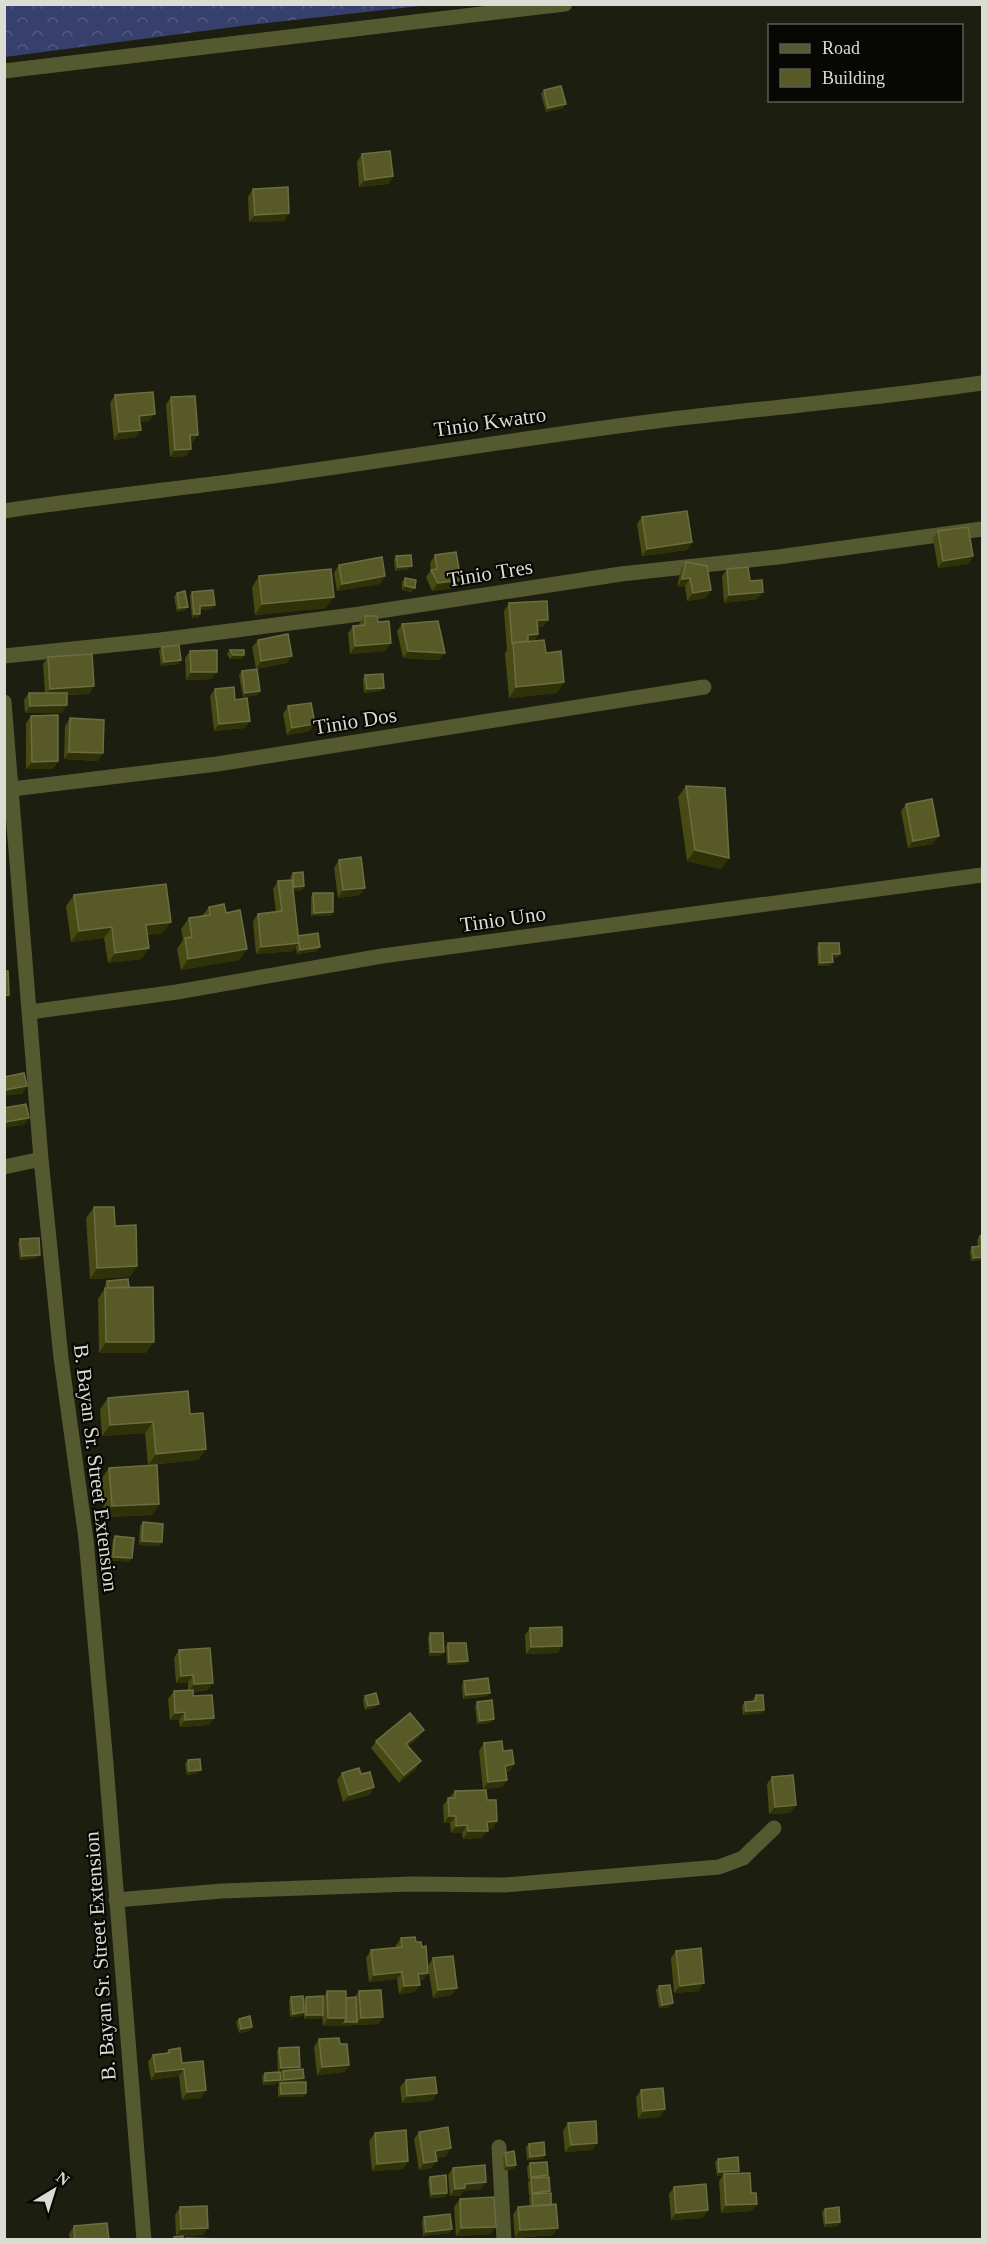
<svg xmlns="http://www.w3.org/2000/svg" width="987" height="2244" viewBox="0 0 987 2244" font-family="'Times New Roman',serif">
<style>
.forest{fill:url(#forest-crowns)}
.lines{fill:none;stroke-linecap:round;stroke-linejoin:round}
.minor{stroke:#555930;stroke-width:15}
.wall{fill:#474a12}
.shaded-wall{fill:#2f3208}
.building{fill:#575a26;stroke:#6c6e41;stroke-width:1.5}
.labels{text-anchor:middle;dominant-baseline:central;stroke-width:4.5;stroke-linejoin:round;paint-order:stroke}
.street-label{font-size:21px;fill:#dbdcd3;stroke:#070703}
</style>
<defs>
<pattern id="forest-crowns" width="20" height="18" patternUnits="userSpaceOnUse" patternTransform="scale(1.5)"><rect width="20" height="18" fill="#373f6c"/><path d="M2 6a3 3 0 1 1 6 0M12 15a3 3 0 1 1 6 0" fill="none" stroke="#535a80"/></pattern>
</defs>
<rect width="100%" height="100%" fill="#1c1e10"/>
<!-- forest -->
<path class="forest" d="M4,5l1,-1 424,1 -180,20 -244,32z"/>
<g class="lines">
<!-- minor -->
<path class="minor" d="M4,71l561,-67
M4,511c92,-14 184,-23 276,-36 131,-18 261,-40 392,-56 104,-12 207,-21 310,-36
M4,656l156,-16 200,-26 261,-40 157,-17 204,-28
M4,702l37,457 20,199 25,181 20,225 38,476
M12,789l205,-25 487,-77
M30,1012l147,-20 205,-36 600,-81
M4,1167l37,-8
M116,1900l106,-9 190,-7 93,1 214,-18 24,-9 31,-30
M499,2147l5,93"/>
</g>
<!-- wall -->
<path class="wall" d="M544,90l22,14 -3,4 -17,4 -5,-18z
M362,154l31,22 -5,8 -29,3 -2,-25z
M253,189l36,24 -5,8 -35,1 -1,-25z
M115,395l34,26 -9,1 -4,15 -22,3 -4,-37z
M171,397l22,45 -3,1 -4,13 -16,1 -4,-52z
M642,517l50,25 -5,8 -45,6 -5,-32z
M938,531l35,25 -5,8 -30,4 -5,-29z
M435,555l26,25 -6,8 -23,3 -6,-14 5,-7 -1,-7z
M396,556l13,13 -14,2 -1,-11z
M686,562l20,36 -19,3 -2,-15 -8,1 4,-18z
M339,565l46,11 -5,8 -43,7 -3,-18z
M727,569l23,12 8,18 -34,4 -2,-27z
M259,576l67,32 -71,7 -3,-28z
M405,578l7,14 -10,-2v-8z
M192,592l20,17 -12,1 -2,8h-6l-2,-22z
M177,593l11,14 -3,3 -8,2 -3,-15z
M509,603l34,24h-5v7l-4,7 12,12 11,40 -48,5 -4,-45 2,-3 -3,-39z
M365,616l13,6 7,29 -35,3 -2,-21 5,-7 7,-1 -1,-1z
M402,624l37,36 -36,-2 -6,-27z
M258,640l29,23 -31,6 -4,-22z
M162,647l17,17 -18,2 -2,-16z
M230,650l14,5 -2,4h-12l-3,-5z
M190,651l22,28 -26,1 -1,-22z
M48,657l46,29 -5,8 -22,1 -5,18h-37l-1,-13 5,-7h16l-2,-29z
M242,671l16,24 -15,2 -4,-22z
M365,675l16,16 -17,2 -1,-14z
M215,689l20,11 10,28 -31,3 -4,-35z
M288,706l22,25 -23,4 -4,-21z
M31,716l27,45 -5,8h-27v-46z
M70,718l28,43 -34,-2 1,-33z
M686,786l43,72 -8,11 -34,-8 -9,-64z
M906,804l27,40 -25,4 -7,-37z
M339,860l21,35 -22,3 -4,-30z
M293,873l11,13 -2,4 -9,1 5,45 19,15 -20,3 -1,-7 -3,4 -37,3 -3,-33 5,-7 18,-2 -3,-23 5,-8 13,-1 -1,-3z
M313,893l18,23h-20v-19z
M74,895l89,38 -16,2 2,13 -8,11 -33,4 -4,-25 -33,4 -5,-36z
M209,907l17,6 21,36 -8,11 -58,10 -4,-21 6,-9 -2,-11 8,-11 13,-2z
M819,943l21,11 -3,4h-4l-3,8h-12l-1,-19z
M94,1207l21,19 15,51 -40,2 -4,-61z
M982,1235v25l-11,1 -1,-10 2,-4 6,-1 -1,-6 3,-4z
M20,1239l17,19 -17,2 -2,-17z
M107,1281l22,6 17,66h-47l-1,-54 7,-11v-3z
M108,1398l98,51 -8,11 -50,5 -3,-32 -43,3 -2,-27z
M109,1468l50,36 -7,11 -48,2 -2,-39z
M143,1522l16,24 -20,-1 1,-19z
M115,1536l17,22 -3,4 -19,-2 3,-21z
M530,1628l32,18 -5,7 -31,1 -1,-19z
M430,1633l14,19 -2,3 -13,1 -1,-19z
M448,1643l17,21 -18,1 -1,-18z
M179,1650l29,40 -15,2v4l21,22 -6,7 -28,2 -1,-7h-9l-2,-21 6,-8 14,-1v-7h-12l-2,-25z
M464,1681l23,15 -24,3 -1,-14z
M756,1695l8,15 -2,3 -19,2 -1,-9 3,-4 8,-1v-2z
M365,1696l11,11 -11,3 -2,-10z
M477,1702l14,21 -14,1 -2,-18z
M419,1737l-11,9 8,23 -17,14 -28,-35 5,-7z
M484,1743l19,8 11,13 -5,8h-3l1,8 -5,7 -19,2 -4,-38z
M188,1760l10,13 -11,2 -2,-11z
M342,1773l19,1 13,13 -5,8 -26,7 -6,-22z
M772,1777l24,28 -6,8 -21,1 -2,-30z
M455,1791l32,9 10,21 -5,8h-4l-6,9 -19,1 -1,-6h-11l-1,-10h-6l-1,-18z
M401,1938l22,42h-4l1,5 -6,7 -15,2 -2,-15 -28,3 -3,-24 5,-8 25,-2v-3z
M676,1951l23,40 -25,2 -3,-35z
M433,1958l19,37 -19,3 -5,-32z
M659,1986l11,21 -11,1 -3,-18z
M327,1991l19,7 9,-1 4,-6 24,26 -5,7 -23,1v-1l-1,1 -11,1v-2l-2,2h-18l-1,-10 -2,3h-16v-6l-2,3 -12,1 -1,-16 2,-4 12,3 3,-3 17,1z
M239,2019l13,8 -3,4 -10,2 -3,-11z
M319,2039l21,5 9,21 -5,7 -27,3 -3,-28z
M279,2048l21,19 -1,2 5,28h-26v-10l3,-4v-3l-3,4 -15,1 -1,-9 3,-3 13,-1 -1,-21z
M169,2050l37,40 -5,8 -19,2 -3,-24 -28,4 -3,-18 5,-7 13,-2z
M406,2080l31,13 -5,8 -30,2 -2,-16z
M641,2090l24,19 -5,8 -22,2 -2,-22z
M568,2123l29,20 -5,7 -27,2 -2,-21z
M419,2132l27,24 -10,2 1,3 -6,7 -12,2 -5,-31z
M375,2133l33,28 -5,8 -31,2 -3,-30z
M529,2144l14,15 -16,1 -1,-13z
M505,2153l9,16 -10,1 -1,-14z
M718,2159l21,12 -2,2 14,20 6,11 -5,7 -31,2 -2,-32 4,-6 -6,1 -2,-14z
M530,2163l17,14 6,58 -38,3 -2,-23 5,-8 12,-1 -1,-8 2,-2h-2l-1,-14 2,-2h-2l-1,-13z
M453,2168l33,14 -5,7 -18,2 -3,5h-10l-2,-21z
M430,2177l17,16 -2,4 -15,1 -2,-18z
M674,2187l29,31 -32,2 -2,-26z
M460,2199l31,35 -35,2 -2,-29z
M180,2207l23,28 -27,1 -1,-21z
M825,2209l15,13 -3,4 -13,1 -2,-15z
M424,2217l28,12 -3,4 -26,3 -1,-15z
M74,2226l35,14h-39l-1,-6z"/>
<!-- shaded-wall -->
<path class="shaded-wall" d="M566,104l-3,4 -17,4 2,-4z
M393,176l-5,8 -29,3 6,-7z
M289,213l-5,8 -35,1 6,-7z
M155,414l-6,7 -15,2 5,-7z
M141,430l-5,7 -22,3 5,-8z
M190,435h8l-5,7 -9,1z
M191,449l-5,7 -16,1 5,-7z
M692,542l-5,8 -45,6 5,-7z
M973,556l-5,8 -30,4 5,-7z
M412,566l-3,3 -14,2 3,-4z
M385,576l-5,8 -43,7 5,-7z
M690,578l-5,8 -8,1 5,-8z
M461,580l-6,8 -23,3 6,-8z
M405,586l10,2 -3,4 -10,-2z
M711,590l-5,8 -19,3 6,-8z
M763,592l-5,7 -34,4 5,-8z
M334,597l-8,11 -71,7 7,-11z
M215,605l-3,4 -15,1 3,-4z
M188,607l-3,3 -8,2 2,-4z
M194,614h6l-2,4h-6z
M537,620h11l-5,7 -11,1z
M538,634l-5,8h-5v-7z
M391,643l-6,8 -35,3 5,-8z
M408,651l37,2 -6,7 -36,-2z
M233,655h11l-2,4h-12z
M292,656l-5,7 -31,6 5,-8z
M181,660l-2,4 -18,2 3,-4z
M191,672h26l-5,7 -26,1z
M564,682l-7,11 -48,5 7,-11z
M94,686l-5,8 -44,2 5,-7z
M384,688l-3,3 -17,2 3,-4z
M260,691l-2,4 -15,2 2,-4z
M67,705l-5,8h-37l5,-7z
M250,721l-5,7 -31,3 5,-7z
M315,724l-5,7 -23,4 5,-7z
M69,752l34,1 -5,8 -34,-2z
M58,761l-5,8h-27l6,-7z
M939,836l-6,8 -25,4 5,-7z
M695,850l34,8 -8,11 -34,-8z
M304,886l-2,4 -10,1 2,-4z
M365,888l-5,7 -22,3 5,-8z
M333,912l-2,4h-20l3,-3z
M171,922l-8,11 -25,3 8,-11z
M112,927l-8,11 -33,4 8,-11z
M299,943l-6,8 -37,3 5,-7z
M320,947l-3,4 -20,3 3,-4z
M149,948l-8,11 -33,4 7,-10z
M247,949l-8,11 -58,10 7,-11z
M832,954h8l-3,4h-7z
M833,962l-3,4h-12l2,-3z
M27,1086l-5,8 -18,2v-6z
M29,1118l-5,7 -20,3v-6z
M40,1255l-3,3 -17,2 2,-4z
M982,1257v3l-11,1 3,-3z
M137,1266l-7,11 -40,2 7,-11z
M106,1342h48l-8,11h-47z
M153,1422l-8,11 -43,3 8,-11z
M206,1449l-8,11 -50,5 8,-11z
M159,1504l-7,11 -48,2 8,-11z
M142,1541l20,1 -3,4 -20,-1z
M113,1557l19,1 -3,4 -19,-2z
M562,1646l-5,7 -31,1 5,-7z
M431,1652h13l-2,3 -13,1z
M468,1661l-3,3 -18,1 2,-3z
M193,1675l-5,8h-12l5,-7z
M213,1683l-5,7 -20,2 6,-8z
M490,1693l-3,3 -24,3 3,-4z
M379,1704l-3,3 -11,3 3,-4z
M764,1710l-2,3 -19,2 3,-4z
M185,1712l-6,8h-9l5,-7z
M214,1718l-6,7 -28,2 5,-7z
M494,1719l-3,4 -14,1 3,-3z
M424,1730l-5,7 -18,15 5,-8z
M421,1761l-5,8 -17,14 5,-8z
M514,1764l-5,8 -9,1 5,-7z
M201,1770l-3,3 -11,2 2,-4z
M507,1780l-5,7 -19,2 5,-7z
M374,1787l-5,8 -26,7 6,-7z
M796,1805l-6,8 -21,1 6,-7z
M449,1816h7l-6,7h-6z
M497,1821l-5,8h-10l5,-7z
M467,1825l-5,8h-11l5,-7z
M468,1831h20l-6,7 -19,1z
M402,1972l-5,7 -28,3 5,-7z
M428,1973l-5,7 -10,1 5,-7z
M704,1983l-5,8 -25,2 6,-7z
M420,1985l-6,7 -15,2 5,-8z
M457,1988l-5,7 -19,3 5,-8z
M673,2003l-3,4 -11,1 3,-3z
M304,2012l-2,4 -12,1 3,-3z
M306,2015h17l-3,4h-16z
M383,2017l-5,7 -23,1 6,-7z
M328,2018h18l-5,8h-18z
M345,2022h12l-3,3 -11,1z
M252,2027l-3,4 -10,2 2,-4z
M349,2065l-5,7 -27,3 5,-8z
M300,2067l-3,4 -19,1 3,-4z
M184,2069l-5,7 -28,4 5,-8z
M304,2078l-3,4 -20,2 3,-4z
M281,2080l-3,4 -15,1 2,-4z
M206,2090l-5,8 -19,2 5,-8z
M306,2093l-2,4h-26l3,-3z
M437,2093l-5,8 -30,2 5,-7z
M665,2109l-5,8 -22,2 5,-8z
M597,2143l-5,7 -27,2 6,-7z
M451,2148l-5,8 -16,3 5,-8z
M545,2155l-2,4 -16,1 3,-3z
M408,2161l-5,8 -31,2 5,-7z
M437,2161l-6,7 -12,2 5,-7z
M516,2165l-2,4 -10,1 3,-4z
M739,2171l-3,3 -19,2 2,-4z
M548,2175l-2,4 -15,-1 -1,2h-2l3,-3z
M486,2182l-5,7 -18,2 -3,5h-10l5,-7 10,-5z
M550,2191l-3,4 -15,-1 -3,2 3,-3z
M447,2193l-2,4 -15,1 2,-4z
M757,2204l-5,7 -31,2 5,-8z
M708,2210l-5,8 -32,2 5,-7z
M840,2222l-3,4 -13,1 2,-4z
M496,2227l-5,7 -35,2 5,-8z
M208,2228l-5,7 -27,1 5,-7z
M558,2228l-5,7 -38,3 5,-8z
M452,2229l-3,4 -26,3 3,-4z"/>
<!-- building -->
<path class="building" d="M561,86l5,18 -18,4 -4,-18z
M390,151l3,25 -28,4 -3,-26z
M288,187l1,26 -34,2 -2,-26z
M153,392l2,22 -16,2 2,14 -22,2 -4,-37z
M195,396l3,39h-8l1,14 -16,1 -4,-53z
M687,511l5,31 -45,7 -5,-32z
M968,527l5,29 -30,5 -5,-30z
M456,552l5,28 -23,3 -7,-13 6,-1 -2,-14z
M411,555l1,11 -14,1 -2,-11z
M382,557l3,19 -43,8 -3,-19z
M686,562l21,4 4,24 -18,3 -3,-15 -8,1z
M748,567l2,14 12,-1 1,12 -34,3 -2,-26z
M331,569l3,28 -72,7 -3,-28z
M405,578l11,2 -1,8 -10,-2z
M213,590l2,15 -15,1v8h-6l-2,-22z
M185,591l3,16 -9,1 -2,-15z
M547,601l1,19h-11l1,14 -10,1v6l-16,2 -3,-40z
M365,616h12l1,6 11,-1 2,22 -36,3 -2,-20 12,-1z
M438,621l7,32 -37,-2 -6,-27z
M288,634l4,22 -31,5 -3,-21z
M544,640l2,13 15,-2 3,31 -48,5 -3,-44z
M179,645l2,15 -17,2 -2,-15z
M217,650v22h-26l-1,-21z
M230,650h14v5h-11z
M92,654l2,32 -44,3 -2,-32z
M257,669l3,22 -15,2 -3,-22z
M383,674l1,14 -17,1 -2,-14z
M234,687l1,13 12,-2 3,23 -31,3 -4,-35z
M29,693h38v12l-37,1z
M311,703l4,21 -23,4 -4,-22z
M58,715v46l-26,1 -1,-46z
M70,718l34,2 -1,33 -34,-1z
M686,786l39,2 4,70 -34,-8z
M932,799l7,37 -26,5 -7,-37z
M361,857l4,31 -22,2 -4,-30z
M303,872l1,14 -10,1 -1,-14z
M292,880l7,63 -38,4 -3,-33 24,-3 -4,-30z
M166,884l5,38 -25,3 3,23 -34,5 -3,-26 -33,4 -5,-36z
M313,893h20v19l-19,1z
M224,904l2,9 14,-3 7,39 -59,10 -3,-21 7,-1 -3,-19 21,-3 -1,-8z
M318,933l2,14 -20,3 -2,-14z
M819,943h20l1,11h-8l1,8 -13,1z
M4,971h4l1,24 -5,1z
M24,1073l3,13 -23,4v-13z
M26,1104l3,14 -25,4v-14z
M94,1207h20l1,19 21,-1 1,41 -40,2z
M982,1235v22l-8,1 -2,-11 10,-1 -2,-10z
M39,1238l1,17 -18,1 -2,-17z
M128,1279l1,8 -21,1 -1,-7z
M153,1287l1,55h-48l-1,-54z
M188,1391l2,23 13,-1 3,36 -50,5 -3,-32 -43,3 -2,-27z
M157,1465l2,39 -47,2 -3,-38z
M143,1522l20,2 -1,18 -20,-1z
M115,1536l19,2 -2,20 -19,-1z
M562,1627v19l-31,1 -1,-19z
M430,1633h13l1,19h-13z
M448,1643h18l2,18 -19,1z
M210,1648l3,35 -19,1 -1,-9 -12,1 -2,-26z
M488,1678l2,15 -24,2 -2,-14z
M193,1690v6l19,-1 2,23 -29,2v-8l-10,1 -1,-22z
M376,1693l3,11 -11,2 -3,-10z
M756,1695h7l1,15 -18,1 -1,-9 11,-1z
M492,1700l2,19 -14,2 -3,-19z
M410,1713l14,17 -18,14 15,17 -17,14 -28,-34z
M502,1741l1,10 9,-1 2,14 -9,2 2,14 -19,2 -4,-39z
M200,1759l1,11 -12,1 -1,-11z
M359,1768l2,6 9,-2 4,15 -25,8 -7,-22z
M793,1775l3,30 -21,2 -3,-30z
M486,1790l1,10h9l1,21 -10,1 1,9h-20l-1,-6 -11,1v-10h-7l-1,-18h7v-7z
M415,1937l1,5h5l1,5 4,-1 2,27 -10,1 2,11 -16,1 -2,-14 -28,3 -3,-25 31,-3 -1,-9z
M701,1948l3,35 -24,3 -4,-35z
M453,1956l4,32 -19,2 -5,-32z
M670,1985l3,18 -11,2 -3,-19z
M381,1990l2,27 -22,1 -2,-27z
M327,1991h19v27h-18z
M303,1996l1,16 -11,2 -2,-17z
M323,1996v19h-17v-18z
M356,1997l1,25h-12l1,-4v-20z
M250,2016l2,11 -11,2 -2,-10z
M339,2038l1,6h7l2,21 -27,2 -3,-28z
M299,2047l1,20 -19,1 -2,-20z
M180,2048l2,15 21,-2 3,29 -19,2 -3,-23 -28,3 -3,-17 16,-2v-3z
M303,2069l1,9 -20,2 -1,-9z
M280,2072l1,8 -16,1v-8z
M435,2077l2,16 -30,3 -1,-16z
M306,2082v11l-25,1 -1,-11z
M663,2088l2,21 -22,2 -2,-21z
M596,2121l1,22 -26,2 -3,-22z
M448,2127l3,21 -16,3 2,10 -13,2 -5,-31z
M406,2130l2,31 -31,3 -2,-31z
M544,2142l1,13 -15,2 -1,-13z
M514,2151l2,14 -9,1 -2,-13z
M738,2157l1,14 -20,1 -1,-13z
M547,2162l1,13 -17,2 -1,-14z
M485,2165l1,17 -21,2v4l-10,1 -2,-21z
M750,2173l1,20h5l1,11 -31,1 -2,-31z
M446,2175l1,18 -15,1 -2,-17z
M549,2177l1,14 -18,2 -1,-15z
M706,2184l2,26 -32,3 -2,-26z
M551,2193v12l-18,1 -1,-12z
M494,2197l2,30 -35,1 -1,-29z
M556,2204l2,24 -38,2 -2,-23z
M207,2206l1,22 -27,1 -1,-22z
M839,2207l1,15 -14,1 -1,-14z
M450,2214l2,15 -26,3 -2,-15z
M107,2223l2,17h-34l-1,-14z
M183,2236v4h-8l-1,-3z
M186,2238l37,1v1h-37z"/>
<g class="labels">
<!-- street labels -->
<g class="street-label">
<text transform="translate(490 422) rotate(-8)">Tinio Kwatro</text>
<text transform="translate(490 573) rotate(-9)">Tinio Tres</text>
<text transform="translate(355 721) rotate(-9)">Tinio Dos</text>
<text transform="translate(503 919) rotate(-8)">Tinio Uno</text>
<text transform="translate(96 1468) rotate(83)">B. Bayan Sr. Street Extension</text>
<text transform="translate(100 1956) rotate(-94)">B. Bayan Sr. Street Extension</text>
</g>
</g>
<!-- border -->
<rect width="987" height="2244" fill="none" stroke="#dbdcd3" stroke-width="12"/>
<!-- legend -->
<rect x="768" y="24" width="195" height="78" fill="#070703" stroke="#5c5c56" stroke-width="1.5"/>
<rect x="780" y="44" width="30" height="9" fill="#555930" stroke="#5c5c56" stroke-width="1.5"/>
<text x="822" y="54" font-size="18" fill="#dbdcd3">Road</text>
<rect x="780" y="69" width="30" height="18" fill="#575a26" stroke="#5c5c56" stroke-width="1.5"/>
<text x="822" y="84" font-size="18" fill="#dbdcd3">Building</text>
<!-- north arrow -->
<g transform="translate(54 2190) rotate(38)" stroke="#070703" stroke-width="4.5" paint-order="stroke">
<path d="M0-4.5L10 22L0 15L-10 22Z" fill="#dbdcd3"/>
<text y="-9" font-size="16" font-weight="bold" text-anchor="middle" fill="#dbdcd3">N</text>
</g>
</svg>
